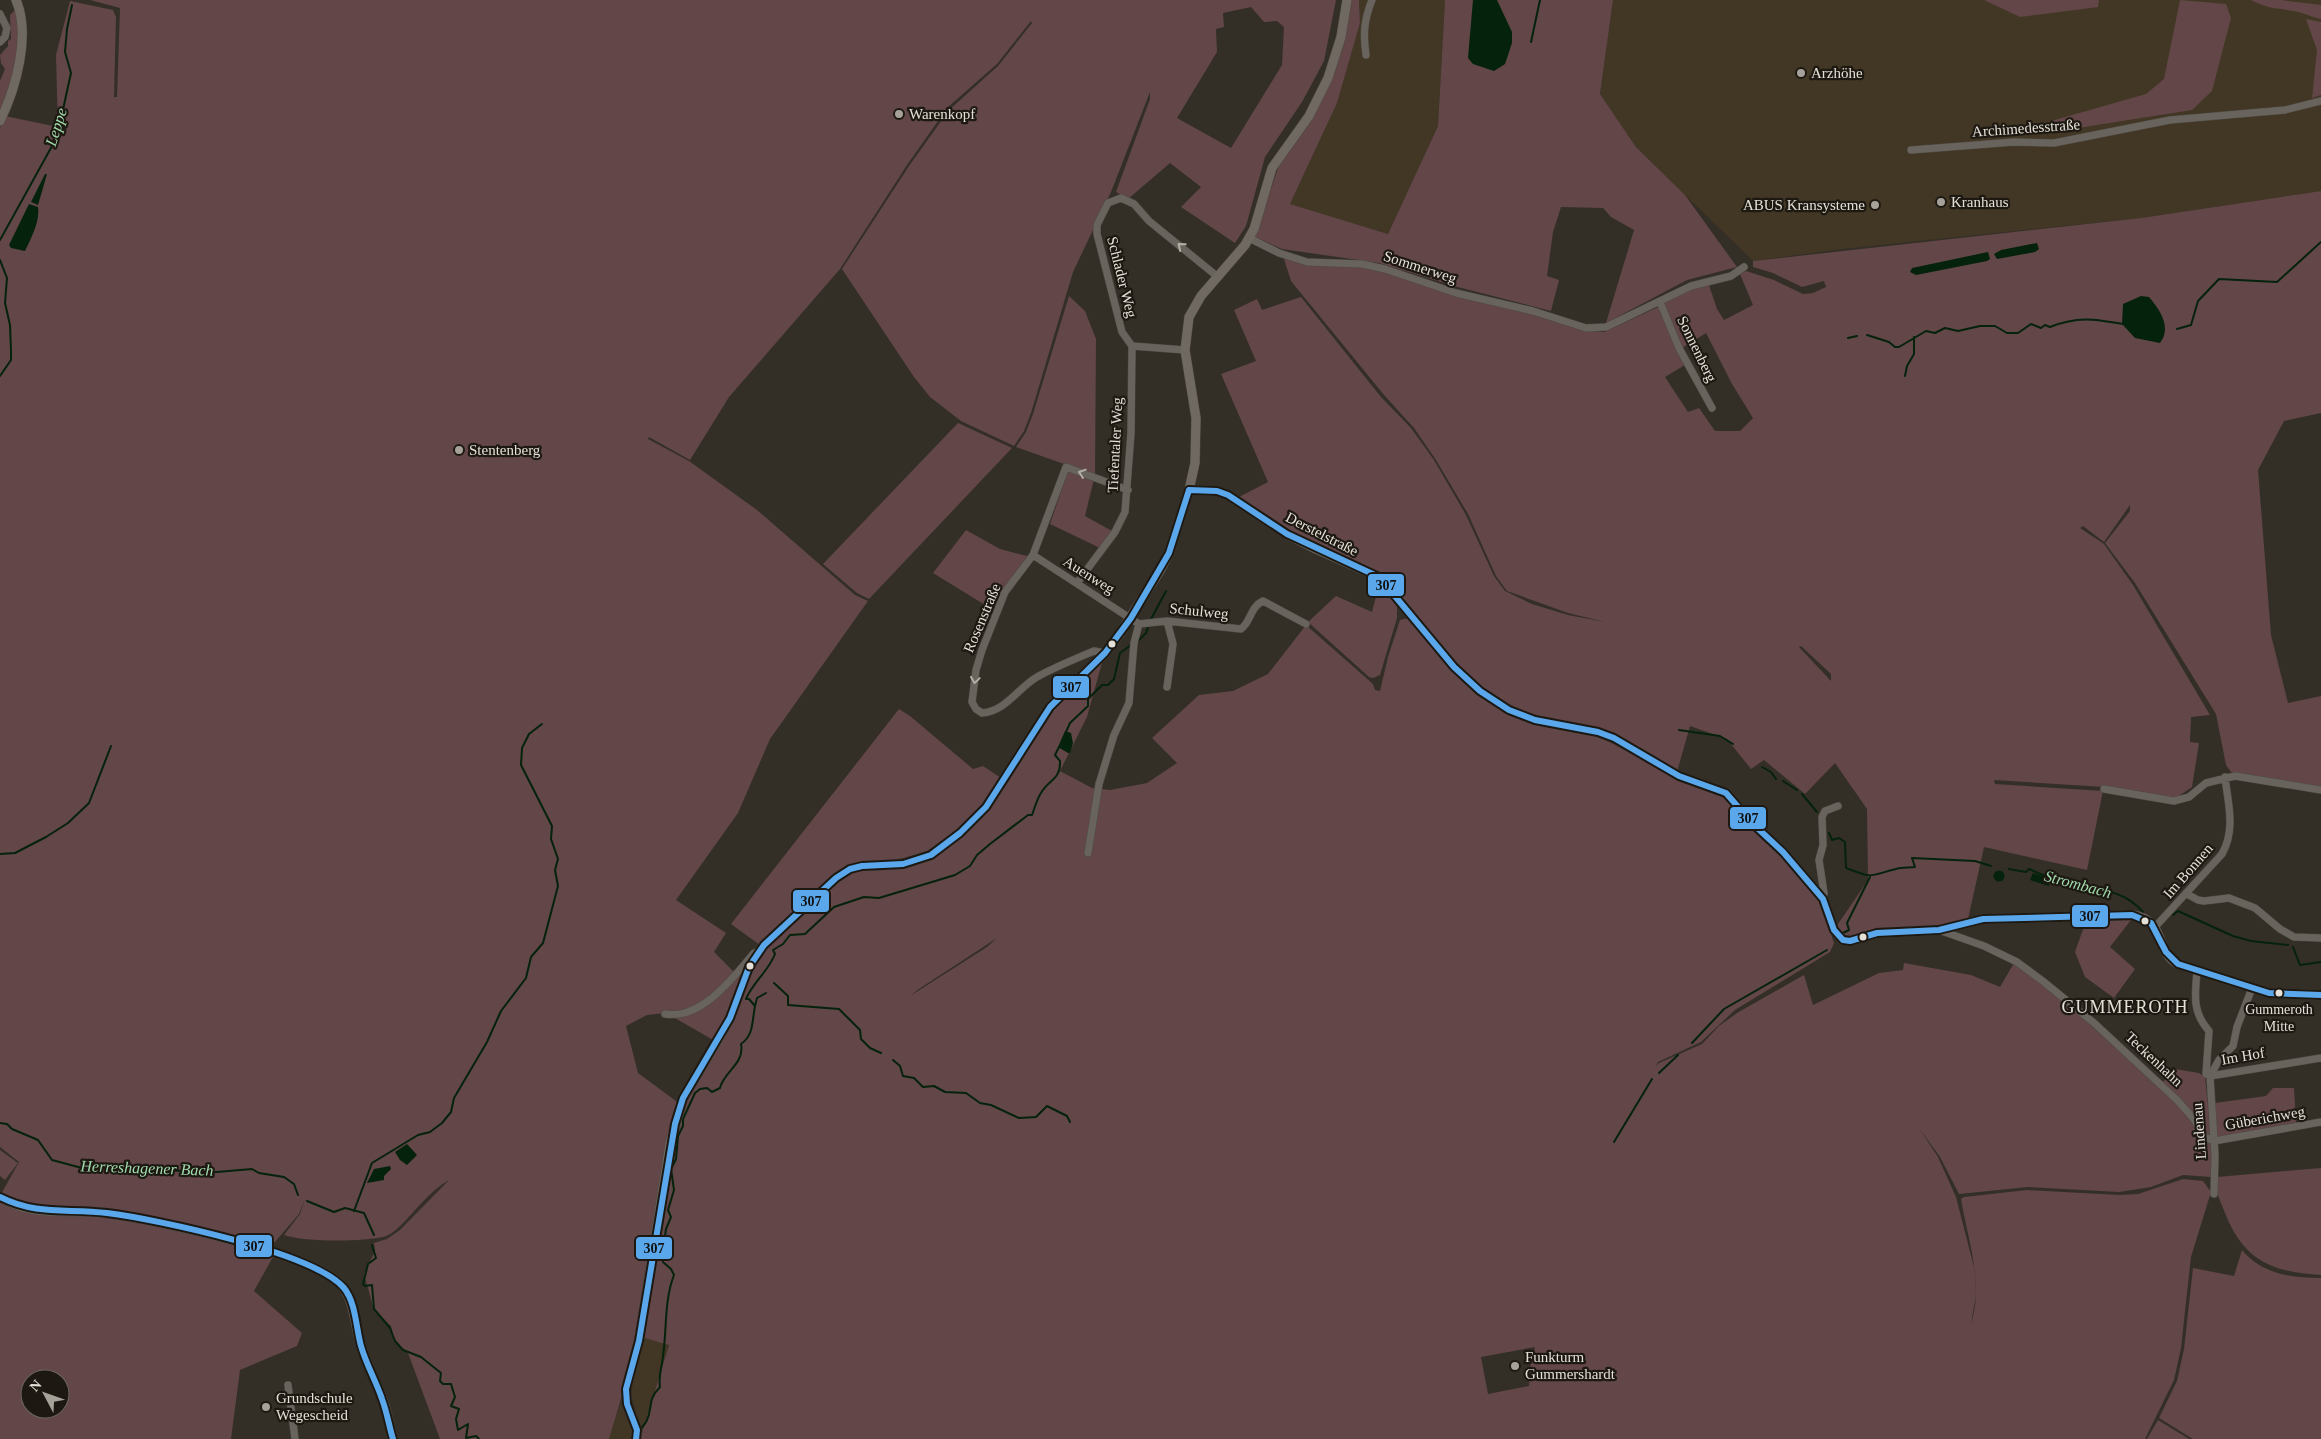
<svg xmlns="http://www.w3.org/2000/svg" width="2321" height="1439" viewBox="0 0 2321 1439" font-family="'Times New Roman',serif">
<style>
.built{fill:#423724}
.green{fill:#624648;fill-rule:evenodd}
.water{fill:#05220c}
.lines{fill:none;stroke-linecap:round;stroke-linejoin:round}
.stream{stroke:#05220c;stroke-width:2}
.street-casing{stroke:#4f4b44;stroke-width:8}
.secondary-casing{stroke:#4f4b44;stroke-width:10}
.street{stroke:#68645d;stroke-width:7}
.secondary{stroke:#706962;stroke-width:9}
.bus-1-casing{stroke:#1d1912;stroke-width:10}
.bus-1{stroke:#5aa8eb;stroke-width:6}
.oneway{stroke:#b3aea6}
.poi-dot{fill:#a7a299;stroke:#1d1912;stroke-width:2}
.bus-dot{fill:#e5e0d7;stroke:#1d1912;stroke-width:2}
.labels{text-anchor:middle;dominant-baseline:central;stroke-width:4.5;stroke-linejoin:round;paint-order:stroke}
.bus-label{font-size:14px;fill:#e5e0d7;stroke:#1d1912}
.poi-label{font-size:15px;fill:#e5e0d7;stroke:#1d1912;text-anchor:start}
.street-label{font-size:15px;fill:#e5e0d7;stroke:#1d1912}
.water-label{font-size:16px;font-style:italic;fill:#a2dcad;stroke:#1d1912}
.quarter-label{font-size:18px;letter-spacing:1px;fill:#e5e0d7;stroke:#1d1912}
.line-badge{stroke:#1d1912;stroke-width:2}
.pale-badge-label{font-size:14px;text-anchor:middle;font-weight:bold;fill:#111}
</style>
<rect width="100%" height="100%" fill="#332f27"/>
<!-- built -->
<path class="built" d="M1359,0h86l-7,126 -50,108 -98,-30 47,-101 23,-80z
M1613,0h708v191l-180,27 -299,31 -89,12 -117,-114 -36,-53z
M641,1337l28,7 -29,95v-10l-9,-36z
M622,1399l13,31 -2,9h-24z"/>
<!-- green -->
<path class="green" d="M90,0h1246l-12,61 -22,41 -37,55 -19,69 -11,17 -54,-36 20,-20 -31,-24 -42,36 -12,-7 34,-93v-7l-39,100 -38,80 -42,141 -7,18 -10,15 -53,-25 -31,-24 -16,-20 -72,-108 67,-103 40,-56 49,-44 34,-43 -1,-2 -34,43 -49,43 -41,58 -67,104 -111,128 -39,63 -41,-23 -1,2 41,22 68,49 98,85 13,6 -98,138 -32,74 -62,87 50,33 -12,19 20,20 13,-5 -32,74 -49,-28 -19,2 -21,11 12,47 42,31c-20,112 -36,226 -71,335h-169l-32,-86 -14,-12 -3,-15 -17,-16 -10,-36 11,-23 -1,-8 13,-4 13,-9 49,-50c-21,12 -33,31 -50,47 -4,4 -11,9 -16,10 -21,5 -80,5 -99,-2l16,-21 5,-15 -6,15 -31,36 -99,-27 -137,-14 -32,-13 19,-34 -19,-15v-1019l5,-12 53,11 -2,-72 14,-54 43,9 3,7 -2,80h3l3,-89zM1251,7l13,15 13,-1 7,6 -2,38 -51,83 -54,-30 40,-66 -1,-23 8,-2 -1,-14z
M1350,0h9l1,23 -23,80 -47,101 98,30 50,-108 7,-126h168l-13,94 36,53 49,48 52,72 -50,13 -81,43 28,-93 -23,-13 -8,-9 -42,-1 -8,25 -6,44 12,4 -8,31 -97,-25 -75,-23 -97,-14 -27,-12 23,-69 8,-15 27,-38 25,-54z
M1984,0h115l-1,7 -78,10z
M2180,0l46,4 5,14 -19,73 -20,19 -152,24 -3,-9 109,-31 18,-15z
M2251,0h30l40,5v14c-9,-2 -15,-5 -23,-7 -20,-5 -26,-1 -47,-12z
M16,9c5,43 -2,66 -16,106v-34l5,-12 -4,-6 -1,-8 8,-9v-5l3,-2 -1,-24z
M2306,19l15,3v73l-9,3 5,-48z
M2321,191v222l-37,8 -26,49 13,165 17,68 33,-7v91l-90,-15 -5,-7 -10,-51 -81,-131 -30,-40 25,-32v-6l-26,37 -21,-16 -3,2 24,16 29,41 77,130 -19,2 -1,25 9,1 -7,44 -16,11 -72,-11 -110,-7 1,4 108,7 -16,79 -103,-23 -16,72 -35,8 -82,11 -9,-2 -6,-9 32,-47 -1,-71 -32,-46 -30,31 -41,-34 -13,9 -24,-30 -37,-13 -13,46 -62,-36 -85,-20 -23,-10 -25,-17 -26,-24 -76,-90 -101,-50 -40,-28 29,-15 -47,-108 35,-13 -22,-51 23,-11 5,11 39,-13 80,100 30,31 23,32 32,55 28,61 11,15 27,13 36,11 37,7 -37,-9 -61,-22 -11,-15 -28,-62 -32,-54 -22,-32 -30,-33 -93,-114 -8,-25 90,12 159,44 42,16 30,4 54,-25 27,58 -20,12 23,35 11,-4 16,23h25l13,-13 -21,-34 -26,-51 -24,15 -18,-45 29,-15 16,-3 8,24 7,11 29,-15 -13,-31 6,-3 28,9 29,14 10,-1 13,-6 -2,-6 -22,6 -29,-14 -20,-6v-6l388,-43zM1801,646l30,28v7l-32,-34z
M1069,296l16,15 11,28 -1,136 -79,-28 10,-15 7,-18z
M958,423l54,25 -143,151 -12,-6 -34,-29z
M1068,471l26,8 -9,37 27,15 -12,17 -50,-24z
M966,530l34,19 31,8 -29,34 -6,14 -6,3 -57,-35z
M1380,581l17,26v11l-17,57 -7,3 -4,-1 -61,-55 28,-26 36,16z
M1408,618l101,96 86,20 77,42 45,16 50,48 52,58 15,45 -4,9 -95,58 -34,32 -43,20 -2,4 3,-3 43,-19 17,-18 18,-13 67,-38 9,30 66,-32 24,-3 1,-7 67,12 29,12 14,-24 29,20 133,118 15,19 11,19 10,4 -1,34 -28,-2 -32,12 -32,5 -91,-5 -69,7 -19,-37 -21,-29 19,29 18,40 19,74 1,24 -5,29c13,-41 -3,-83 -10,-125l3,-2 63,-7 92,5 19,-1 45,-15 20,2 8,11 -20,65 -10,91 -7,32 -29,59h-1505l29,-94 -28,-8 32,-195 9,-37 81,-154 81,-75 12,-5 75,-12 58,-52 17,-22 47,-74 50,-52 -16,58 -27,54 32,17 18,2 37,-7 30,-20 -25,-25 47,-43 34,-4 35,-17 38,-49 67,59 2,6 5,1 8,-34 12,-37zM997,938l-10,9 -77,49 9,-7zM1535,1347l-5,20 -1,19 -41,8 -7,-37z
M899,709l11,7 63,53 10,-3 18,12 -18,26 -24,24 -32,23 -23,7 -55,8 -89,79 -29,-21z
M2131,920l-21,27 25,22 -21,29 -29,-21 -10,-25 11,-31z
M2175,1069l24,4 6,4 6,56 -2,2h-3l-27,-37 -16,-16z
M2273,1088h21l2,35 -79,14 -2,-34 51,-7z
M0,1150l18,13 -13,17 -5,-4z
M2321,1168v107c-49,-3 -77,-14 -96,-62 -6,-16 -9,-18 -8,-36z
M0,1198l31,14 75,2 61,12 107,29 -20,36 48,42 -5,13 -57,24 -9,69h-231zM30,1379h30v30h-30z
M2242,1250c20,24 49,28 79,28v161h-128l-34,-21 18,-37 7,-32 9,-81 41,8z
M2158,1420l31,19h-42z"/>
<!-- water -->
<path class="water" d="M1473,0h24l15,32v11l-7,21 -11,7 -21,-7 -5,-6z
M45,174h2l-9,31 -7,-3z
M29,204l9,3c2,15 -7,31 -13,44l-14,-3 -2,-3z
M2037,243l2,6 -4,3 -38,7 -3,-5 7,-4z
M1988,252l2,7 -3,2 -71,14 -6,-3 2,-4z
M2141,296l8,1c11,13 23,30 11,46l-25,-5 -13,-14 1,-20z
M1065,731l6,2 2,10 -3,10h-2l-10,-6z
M1993.5 876a5.5 5.5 0 1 1 11 0a5.5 5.5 0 1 1-11 0Z
M2033,873l18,6 -2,7 -19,-6z
M407,1144l10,11 -10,10 -7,-5 -5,-8z
M390,1166l1,3 -7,7v4l-17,3 7,-14z"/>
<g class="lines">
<!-- stream -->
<path class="stream" d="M1531,42l9,-42
M0,240l57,-103 14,-64 -6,-21 2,-23 5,-24
M0,260l7,18 -2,25 5,22 1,26v9l-11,16
M2177,329l14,-4 7,-24 21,-22 58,3 44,-40
M1867,335l22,7 6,5h4l27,-16 9,2 10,-5 13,3 22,-5h15l12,7h11l13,-9 10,4 4,-3 5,2c28,-11 44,-8 73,-3
M1848,338l9,-2
M1905,376l2,-10 7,-12v-17
M1151,619l15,-28
M1138,641l8,-8 2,-6
M1679,730l41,6 13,8
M1066,732l4,-9 18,-17v-7l14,-14h6l6,-6 6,-26 11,-8
M1762,767l9,5 5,7
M1783,781l14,9
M1802,794l15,18
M1829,833l3,7 7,-2 6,4 1,26c28,11 22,8 50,1 6,-2 13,-1 19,-2l-3,-9 63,3 16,5
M0,854l15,-1 31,-16 22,-14 21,-20 22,-57
M2009,869l17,3 3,-3c11,5 22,10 34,13 30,9 57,4 80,30
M2173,915l5,-4 55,25 18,5 37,4
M1841,934l8,-4 -2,-7 23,-46
M2293,947l7,18 21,-3
M774,983l14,13v9l51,4 21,21 1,9 9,9 11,5
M755,1006l2,-8 9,-5
M1692,1043l32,-34 103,-59
M893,1060l7,6 3,10 11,2 9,9 11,-1 11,6 21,1 14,10 11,2 28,13 17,-1 11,-11 20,10 3,6
M1659,1073l19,-18
M0,1123l7,1 5,5 26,11 14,20 30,8 15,-4 108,9 47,-4 7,4 25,4 10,7 4,11
M1614,1142l38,-63
M307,1201l27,11 11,-4 19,5 10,22
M354,1211l18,-48 46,-28 12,-3 12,-9 9,-11 3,-14 33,-56 14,-31 25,-33 5,-21 12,-14 15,-57 -3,-16 3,-11 -7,-20 1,-13 -31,-61 1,-17 7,-14 13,-10
M664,1243l2,-14 5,-12 -3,-7 6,-20 -3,-21 5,-10 2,-23 5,-10v-7l12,-26 5,-4 7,-1 5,4 8,-4c4,-17 25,-24 21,-44 13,-9 11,-23 14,-38l-6,-7h-3c7,-17 22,-27 29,-45l-2,-4 10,-6 7,-9 15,-1 29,-27 30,-10 15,1 76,-23 15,-9 7,-11 13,-11 38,-29h4c3,-8 5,-16 9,-22 7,-13 20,-13 19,-32l-5,-6 4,-8
M372,1245l4,13 -8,6 -5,20 2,2 7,-1 2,24 16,19 5,13 8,9 18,7 20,16 -1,8 3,3h8l4,13 -4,9 8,3 -3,10 2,11 10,-6 -2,14 10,-2 3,3
M640,1430c2,-3 6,-7 7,-10 6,-13 0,-20 13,-33 -2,-11 2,-20 3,-31 4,-27 1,-55 11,-81l-3,-6 -8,-7 -1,-12"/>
<!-- street casing -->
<g class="street-casing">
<path id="street" d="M0,14l7,14 -2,9 -5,5
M1366,55c-3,-21 -2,-35 6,-55
M1911,150l103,-8 40,1 116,-23 115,-10 36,-9
M1249,238l30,15 28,9 55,2 23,5 71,24 77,18 53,17 20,-1 85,-41 40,-10 13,-9
M1660,302l19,46 33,60
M1132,346l-10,-14 -25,-98v-9l11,-22 13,-5 13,6 15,17 69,56
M1033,555l106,69 28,-3 74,8c10,-7 9,-22 22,-28l43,23
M1077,583l38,-51 10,-20 6,-79 1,-87 53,4
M1167,621l6,23 -6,43
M1105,653l-11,-2c-19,8 -39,16 -57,26 -19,11 -31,34 -55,36l-6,-4 -4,-7 4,-32 6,-20 23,-58 28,-37 33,-88 62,23
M2104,789l70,12 15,-4 17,-14 29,-7 86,14
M1088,853l11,-69 15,-49 15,-32 5,-60 5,-19
M2187,894l11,6 6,1 25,-3 26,10 25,21 14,8 27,1
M1823,899l1,-6 -5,-33 4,-15 -1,-28 3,-6 13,-5
M2155,927l67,-73c14,-25 6,-50 3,-77
M1939,930l45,16 33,16 27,20 50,41 83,77 16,18 12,19 9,4 107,-19
M2197,971c-2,24 -5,41 12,60l-3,43 4,2 111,-18
M665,1014c36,6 68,-36 89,-61l3,-1
M2214,1194l1,-39 -5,-79 9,-16 14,-14 4,-19 15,-39
M288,1385l7,54"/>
</g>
<!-- secondary casing -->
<g class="secondary-casing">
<path id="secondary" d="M0,121c16,-33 31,-86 16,-121
M1189,490l28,1 11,4 59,39 29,15 63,28 75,90 26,24 29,19 26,10 63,12 16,6 65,38 47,17 27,31 30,28 40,47 11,31 9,10 7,1 27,-8 62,-3 44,-11 149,-4c35,5 22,36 46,49l91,29 52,2
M0,1197c36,22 69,11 107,16 44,6 214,42 237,75 11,17 11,39 17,58 6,20 17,39 24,60 3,11 5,22 8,33
M636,1439l1,-9 -10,-26 -1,-15 13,-48 31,-197 13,-46 34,-56 13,-24 19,-51 15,-22 72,-67 14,-9 12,-3 41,-2 28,-9 29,-22 26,-26 64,-100 55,-54 14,-18 42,-66 8,-16 20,-63 6,-27 1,-45 -11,-68 4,-33 12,-21 44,-51 9,-16 18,-61 37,-52 19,-38 13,-41 6,-37"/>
</g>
<!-- street -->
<use href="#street" class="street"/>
<!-- secondary -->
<use href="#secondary" class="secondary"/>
<!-- bus-1 casing -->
<g class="bus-1-casing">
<path id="bus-1" d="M1189,490l28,1 11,4 59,39 92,43 75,90 26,24 29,19 26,10 63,12 16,6 65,38 47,17 27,31 30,28 40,47 11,31 9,10 7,1 27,-8 62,-3 44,-11 149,-4 19,8 15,29 12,12 91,29 52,2
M0,1197c37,19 68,11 107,16 49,6 208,40 237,75 12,15 12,40 17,58 5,18 15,35 21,53 5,13 7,27 11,40
M636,1439l1,-9 -10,-26 -1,-15 13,-48 36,-217 8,-26 47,-80 19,-51 15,-22 72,-67 14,-9 12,-3 41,-2 28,-9 29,-22 26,-26 64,-100 55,-54 26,-35 38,-65 20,-63"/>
</g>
<!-- bus-1 -->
<use href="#bus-1" class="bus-1"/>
</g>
<!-- one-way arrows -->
<defs><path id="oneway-chevron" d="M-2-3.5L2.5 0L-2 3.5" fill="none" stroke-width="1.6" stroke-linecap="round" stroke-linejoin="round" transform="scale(1.25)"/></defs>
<g class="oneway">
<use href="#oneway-chevron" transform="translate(1181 246) rotate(-141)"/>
<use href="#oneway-chevron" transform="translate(1082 473) rotate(-161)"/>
<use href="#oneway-chevron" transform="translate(975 680) rotate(98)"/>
</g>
<!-- markers -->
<g class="poi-dot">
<circle cx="1801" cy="73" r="5"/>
<circle cx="899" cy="114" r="5"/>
<circle cx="1941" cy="202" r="5"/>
<circle cx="1875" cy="205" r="5"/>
<circle cx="459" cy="450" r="5"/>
<circle cx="1515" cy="1366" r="5"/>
<circle cx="266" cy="1407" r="5"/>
</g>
<g class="bus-dot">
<circle cx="1112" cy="644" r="4.5"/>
<circle cx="2145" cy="921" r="4.5"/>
<circle cx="1863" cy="937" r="4.5"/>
<circle cx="750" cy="966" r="4.5"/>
<circle cx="2279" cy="993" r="4.5"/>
</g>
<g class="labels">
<!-- bus labels -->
<g class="bus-label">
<text x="2279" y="1009">Gummeroth<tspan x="2279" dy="17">Mitte</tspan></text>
</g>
<!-- poi labels -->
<g class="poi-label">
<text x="1811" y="73">Arzhöhe</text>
<text x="909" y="114">Warenkopf</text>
<text x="1951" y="202">Kranhaus</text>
<text x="1865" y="205" text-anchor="end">ABUS Kransysteme</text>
<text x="469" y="450">Stentenberg</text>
<text x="1525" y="1357">Funkturm<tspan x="1525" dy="17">Gummershardt</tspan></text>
<text x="276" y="1398">Grundschule<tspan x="276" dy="17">Wegescheid</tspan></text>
</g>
<!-- street labels -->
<g class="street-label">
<text transform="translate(2026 128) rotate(-4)">Archimedesstraße</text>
<text transform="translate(1420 267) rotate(18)">Sommerweg</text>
<text transform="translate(1122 277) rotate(76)">Schlader Weg</text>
<text transform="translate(1697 349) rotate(64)">Sonnenberg</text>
<text transform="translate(1115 445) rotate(-87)">Tiefentaler Weg</text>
<text transform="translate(1322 534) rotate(27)">Derstelstraße</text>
<text transform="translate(1089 575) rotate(32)">Auenweg</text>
<text transform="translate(1199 611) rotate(6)">Schulweg</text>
<text transform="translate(982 618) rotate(-67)">Rosenstraße</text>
<text transform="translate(2188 871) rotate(-49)">Im Bonnen</text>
<text transform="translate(2243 1056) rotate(-10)">Im Hof</text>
<text transform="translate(2154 1059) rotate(43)">Teckenhahn</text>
<text transform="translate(2265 1118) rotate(-10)">Güberichweg</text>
<text transform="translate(2199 1131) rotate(-94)">Lindenau</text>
</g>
<!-- water labels -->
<g class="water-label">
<text transform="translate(56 127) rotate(-72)">Leppe</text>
<text transform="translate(2078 884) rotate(15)">Strombach</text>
<text transform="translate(147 1168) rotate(2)">Herreshagener Bach</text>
</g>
<!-- quarter labels -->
<g class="quarter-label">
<text x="2125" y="1007">GUMMEROTH</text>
</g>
</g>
<g class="line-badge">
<rect x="1367" y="573" width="38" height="24" rx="5" fill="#5aa8eb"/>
<rect x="1052" y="675" width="38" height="24" rx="5" fill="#5aa8eb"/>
<rect x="1729" y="806" width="38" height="24" rx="5" fill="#5aa8eb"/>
<rect x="792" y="889" width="38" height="24" rx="5" fill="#5aa8eb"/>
<rect x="2071" y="904" width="38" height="24" rx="5" fill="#5aa8eb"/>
<rect x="235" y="1234" width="38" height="24" rx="5" fill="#5aa8eb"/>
<rect x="635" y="1236" width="38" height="24" rx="5" fill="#5aa8eb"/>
</g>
<g class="pale-badge-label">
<text x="1386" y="590">307</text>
<text x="1071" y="692">307</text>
<text x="1748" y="823">307</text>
<text x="811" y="906">307</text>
<text x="2090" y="921">307</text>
<text x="254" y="1251">307</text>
<text x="654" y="1253">307</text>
</g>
<!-- north arrow -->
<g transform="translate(45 1394) rotate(311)"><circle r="24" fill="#1d1912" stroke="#6d6961"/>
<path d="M0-4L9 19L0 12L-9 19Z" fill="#a7a299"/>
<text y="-8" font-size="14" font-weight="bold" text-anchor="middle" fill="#e5e0d7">N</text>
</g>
</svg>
